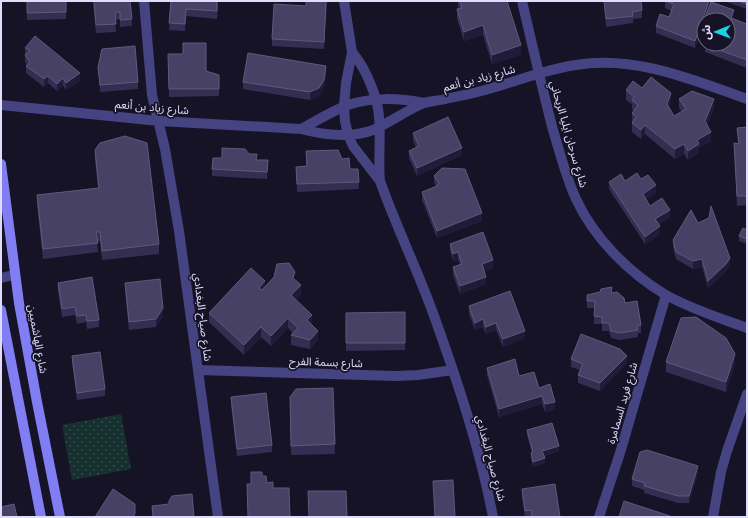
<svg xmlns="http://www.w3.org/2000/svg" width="748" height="518" viewBox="0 0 748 518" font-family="Poppins,'Noto Sans Arabic',sans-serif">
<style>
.grass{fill:url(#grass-dots)}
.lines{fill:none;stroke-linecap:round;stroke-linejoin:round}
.minor{stroke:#454381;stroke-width:10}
.secondary{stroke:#817df2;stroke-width:10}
.wall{fill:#352e53}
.shaded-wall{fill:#211b3a}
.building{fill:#474165;stroke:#5f597c}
.labels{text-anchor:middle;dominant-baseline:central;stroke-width:3.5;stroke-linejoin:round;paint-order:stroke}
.street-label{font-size:11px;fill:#e0dcfb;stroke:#161327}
</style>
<defs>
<pattern id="grass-dots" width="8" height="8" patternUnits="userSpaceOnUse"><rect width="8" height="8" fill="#163030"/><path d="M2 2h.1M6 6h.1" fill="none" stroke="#384d4f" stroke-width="1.8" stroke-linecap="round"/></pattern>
</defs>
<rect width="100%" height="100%" fill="#161327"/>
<!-- grass -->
<path class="grass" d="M121,414l10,55 -59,11 -10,-55z"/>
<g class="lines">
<!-- minor -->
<path class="minor" d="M144,1l8,94 13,54 14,82 39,286
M344,1l8,51 -6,31 -2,23 1,15 3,14 5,11 27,35
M522,1c10,43 20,87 31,129 7,23 13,47 23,69 18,39 53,74 90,96 25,14 54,23 81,33
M352,52c13,15 26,45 27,65 2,21 -1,43 1,64 16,45 37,88 53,132 24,67 47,135 60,204
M1,105l158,16 142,8c23,6 49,10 72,1 16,-7 34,-20 51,-27 6,-2 14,-2 21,-4 15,-3 31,-6 47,-11 28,-8 55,-19 84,-23 59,-10 117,15 171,34
M301,129c15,-8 31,-18 47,-24 23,-8 52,-7 76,-2
M1,278l13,-3
M198,370l198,6 22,-1 35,-5
M599,517l21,-64 46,-158
M713,517l8,-45 6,-21 20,-57"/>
<!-- secondary -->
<path class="secondary" d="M1,164l18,139 18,99 23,115
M1,310l40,207"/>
</g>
<!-- wall -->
<path class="wall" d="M23,1h43v18l-39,1v-17z
M93,1h37l2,25 -12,1v-8l-5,1 1,12 -20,1z
M171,1h47l-1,18 -31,-3 -1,15 -16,-1z
M306,1h21l-3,48 -52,-3v-7l34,-33z
M458,1h49l14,54 -29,9 -9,-29 -19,6 -7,-22v-10h2l-1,-4z
M604,1l38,9v8l-9,1v4l-27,4z
M665,1l45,3 24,14v1l13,5v44l-42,-16v-7l23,-25h-24v3l-9,25 -39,-15v-7l13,-9 3,-6 -7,-3z
M724,1h23v8z
M25,48l55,33 -14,9 -3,-5 -6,6 -9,-8 -4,4 -18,-14v-7l1,-1 -2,-3z
M168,54l38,17 13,4v21l-50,1z
M98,67l40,15v7l-38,3z
M326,73l-2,14 -5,9 -9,4 -67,-11v-7z
M642,88l29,14 -2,5 5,9 8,-4 -3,-4v-9l35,10 -7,16 4,16 -12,7v5l-11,7 -4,-6 -9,5 -30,-25 -4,5 -9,-7v-19l2,-2 -2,-2v-5l-6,-4v-10z
M747,127v78l-10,1 -3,-63 4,1 -1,-16z
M413,133l49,22 -45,21 -8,-18v-7l7,-3 -3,-8z
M95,150l64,94v10l-57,6 -2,-19h-3l1,11 -55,7 -6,-54v-10l61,-7 -3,-28z
M306,151l36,8 8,10h8l1,20 -62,3 -1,-25 10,-1z
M249,154l19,14 -1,11 -55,-3v-7l10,-11z
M434,176l48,45 -45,17 -15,-38v-8l14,-5 -2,-4z
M641,179l15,14 -10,6 4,7 20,11 -11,7 1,10 -15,10 -36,-55v-7l16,-1z
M698,223l32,42 -4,6 -18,17 -6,-21 -9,2 -17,-10 -3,-12v-7z
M747,230v14l-8,-3v-5z
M450,244l43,24 -9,3 2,13 -26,10 -7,-19v-8l7,-2 -2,-5 -5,1 -3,-10z
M295,279l6,15 -6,6 17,25 6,15 -8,9 -19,-4v-10l2,-2 -5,-5 -17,18 -10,-9 -17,18 -35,-33v-9l56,-26z
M58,283l41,37v7l-12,2 -1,-7 -9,2 -2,-9 -13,2 -4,-27z
M125,283l38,33 -7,11 -27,3 -4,-40z
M612,293l13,10 16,22v8h-3v4l-18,3 -9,-2 -2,-7h-7v-7h-8v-16h-7v-13z
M469,306l56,32 -22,9 -7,-17 -10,4 -3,-7 -8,3 -6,-16z
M405,312v38l-59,1v-38z
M72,356l33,33v7l-28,4 -5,-37z
M571,359l56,4 -27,28 -22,-8v-8l2,-5 -9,-3z
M666,362l69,2 -9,28 -60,-20z
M487,368l32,8 20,12 16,21 -10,3 -3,-8 -43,13 -12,-42z
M333,388l2,66 -44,1 -1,-58z
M231,397l41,48v7l-35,4 -6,-51z
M527,430l32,21 -15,5 1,7 -12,4 -2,-9v-5h1l-5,-18z
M698,473l-9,30h-11l-34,-10v-3l-12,-4v-7z
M1,482h1v7h-1z
M522,489l38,28h-35l-3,-20z"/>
<!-- shaded-wall -->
<path class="shaded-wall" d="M709,1l1,7 -5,9v3h-1v3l-9,25v-7z
M734,10v8l-3,7v-7z
M483,25v10l-19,6v-9z
M521,45v10l-29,9v-9z
M326,66v7l-2,14 -5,9 -9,4v-8z
M80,73v8l-14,9v-7z
M48,76v7l-4,4v-8z
M63,78v7l-6,6v-7z
M671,93v9l-4,11v-9z
M714,99v10l-9,22v-10z
M645,125v9l-4,5v-9z
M711,132v9l-12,7v5l-11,7v-9l9,-11z
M684,144v10l-9,5v-10z
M462,148v7l-45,21v-8z
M656,185v8l-13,8v-7z
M670,210v7l-15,9v-7z
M482,213v8l-45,17v-7z
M660,226v8l-15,10v-7z
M458,252v8l-5,1v-7z
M730,258v7l-4,6 -18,17v-7z
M702,259v8l-9,2v-8z
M493,260v8l-11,4v-8z
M486,277v7l-26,10v-8z
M265,281v10l-6,6v-9z
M301,285v9l-10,11v-10z
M163,308v8l-7,11v-8z
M312,315v10l-5,-5z
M288,318v10l-17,18v-10z
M483,319v8l-8,3v-7z
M496,323v7l-10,4v-7z
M261,327v10l-17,18v-10z
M318,331v9l-8,9v-9z
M525,331v7l-22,9v-8z
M735,354v10l-9,28v-10z
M627,356v7l-27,28v-8z
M542,396v8l-43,13v-8z
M555,402v7l-10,3v-8z
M559,446v5l-17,5v-5z
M545,458v5l-12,4v-5z
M698,466v7l-9,30v-7z"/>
<!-- building -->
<path class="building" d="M27,1h39v11l-39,1z
M94,1h36l2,18 -12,1v-8h-5l1,12 -20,1z
M171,1h46v10l-31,-2 -1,15 -16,-1z
M306,1h20l-2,41 -52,-3 2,-35 32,2z
M460,1h47l14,44 -29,10 -9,-30 -19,7 -7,-23 5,-1z
M604,1h37l1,9 -10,2 1,4 -27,3z
M665,1h44l-14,40 -39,-15 4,-12 9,3 5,-13z
M738,1h9v3z
M711,2l23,8 -3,8 16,6v36l-42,-15 1,-1h22v-24h-16l-7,-3z
M35,36l45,37 -14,10 -3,-5 -6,6 -9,-8 -4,3 -18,-13 4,-4 -5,-7 5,-4 -5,-3z
M183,43h23v28l13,4v14h-50l-1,-35h15z
M135,46l3,36 -38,3 -2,-18 4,-18z
M248,53l78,13 -2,14 -5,8 -9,4 -67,-10z
M651,77l20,16 -4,11 7,12 12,-7 -7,-10 13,-8 22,8 -9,22 6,11 -14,8 2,4 -11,7 -4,-7 -9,5 -30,-24 -4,5 -9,-7 4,-6 -4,-4 6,-8 -6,-5 2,-3 -8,-7 7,-9 9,7z
M448,117l14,31 -45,20 -8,-17 10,-5 -6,-13z
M747,127v69h-10l-3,-53 5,1 -2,-16z
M125,136l22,7 12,101 -57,7 -2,-19h-4l2,11 -55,6 -6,-54 62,-7 -4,-38 5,-7z
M222,148l23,1 4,5h8l-1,6h12l-1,12 -55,-3 1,-11h9z
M338,150l4,9 7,-1 1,11h8l1,13 -62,2 -1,-17 11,-1 -1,-15z
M442,168l23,1 17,44 -45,18 -15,-39 15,-6 2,-3 -5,-7z
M637,173l4,6 7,-4 8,10 -13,9 7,12 12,-8 8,12 -15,9 5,7 -15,11 -36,-55 12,-8 4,7z
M711,206l19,52 -4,6 -18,17 -6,-22 -9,2 -17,-9 -3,-12 18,-30 7,13 11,-5z
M743,228l4,2v9l-8,-3z
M483,232l10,28 -11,4 4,13 -26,9 -7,-19 9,-3 -4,-12 -5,2 -3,-10z
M289,263l6,9 -2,6 8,7 -10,10 21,20 -5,5 11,11 -8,9 -19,-5 7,-7 -10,-10 -17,18 -10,-9 -17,18 -35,-32 42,-45 14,13 -6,7 3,2 12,-13 3,-13z
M92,277l7,43 -12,1 -1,-6 -9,1 -2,-9 -13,2 -4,-26z
M160,279l3,29 -7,11 -27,3 -4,-39z
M612,287l-1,6 6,-1 7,6 1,5 12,-2 4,24 -4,1 1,4 -18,3 -9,-2 -2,-8h-7v-6l-8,-1 1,-15h-8v-6l13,-3 1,-3z
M510,291l15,40 -22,8 -7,-16 -10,4 -3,-8 -8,4 -6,-17z
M405,312v31h-59v-30z
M696,317l30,21 9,16 -9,28 -60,-20 15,-44z
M581,334l39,15 7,7 -27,27 -22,-8 5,-11 -12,-5z
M100,352l5,37 -28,4 -5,-37z
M515,359l4,17 15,-4 5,16 11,-4 5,18 -10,2 -3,-8 -43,13 -12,-41z
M333,388l2,56 -44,2 -1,-49 6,-8z
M266,393l6,52 -35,4 -6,-52z
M552,423l7,23 -17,5 3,7 -12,4 -2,-9 2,-1 -6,-22z
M647,450l51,16 -9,30h-11l-34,-10 1,-3 -13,-4 8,-27z
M251,472h11v4h4l1,7 6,-1v6h16l1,29h-42l-1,-33h4z
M453,480l2,37h-20l-2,-36z
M555,484l5,33h-28l-1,-7 -6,1 -3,-22z
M113,489l22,15v10l-2,3h-38z
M308,491h38l1,26h-38z
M192,494l2,23h-41l-1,-11 17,-2v-3l3,-5z
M624,501l49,16h-54z
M14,504l3,13h-16v-10z"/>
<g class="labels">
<!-- street labels -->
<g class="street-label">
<text transform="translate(479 78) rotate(-15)">شارع زياد بن أنعم</text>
<text transform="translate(152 107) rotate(5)">شارع زياد بن أنعم</text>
<text transform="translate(569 134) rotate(74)">شارع سرحان ايليا الريحاني</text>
<text transform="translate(203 317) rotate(83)">شارع صياح البغدادي</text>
<text transform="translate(38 339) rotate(80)">شارع الهاشميين</text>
<text transform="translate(326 362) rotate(2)">شارع بسمة الفرح</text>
<text transform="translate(622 403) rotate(-74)">شارع فريد السمامرة</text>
<text transform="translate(491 458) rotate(75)">شارع صياح البغدادي</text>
</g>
</g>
<!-- border -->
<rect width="748" height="518" fill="none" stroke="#e0dcfb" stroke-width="4"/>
<!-- north arrow -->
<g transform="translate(716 32) rotate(269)"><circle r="19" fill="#161327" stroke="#67637c"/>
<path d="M0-3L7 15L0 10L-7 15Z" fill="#1cd2e8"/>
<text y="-6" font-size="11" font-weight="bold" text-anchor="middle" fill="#e0dcfb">ش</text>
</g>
</svg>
